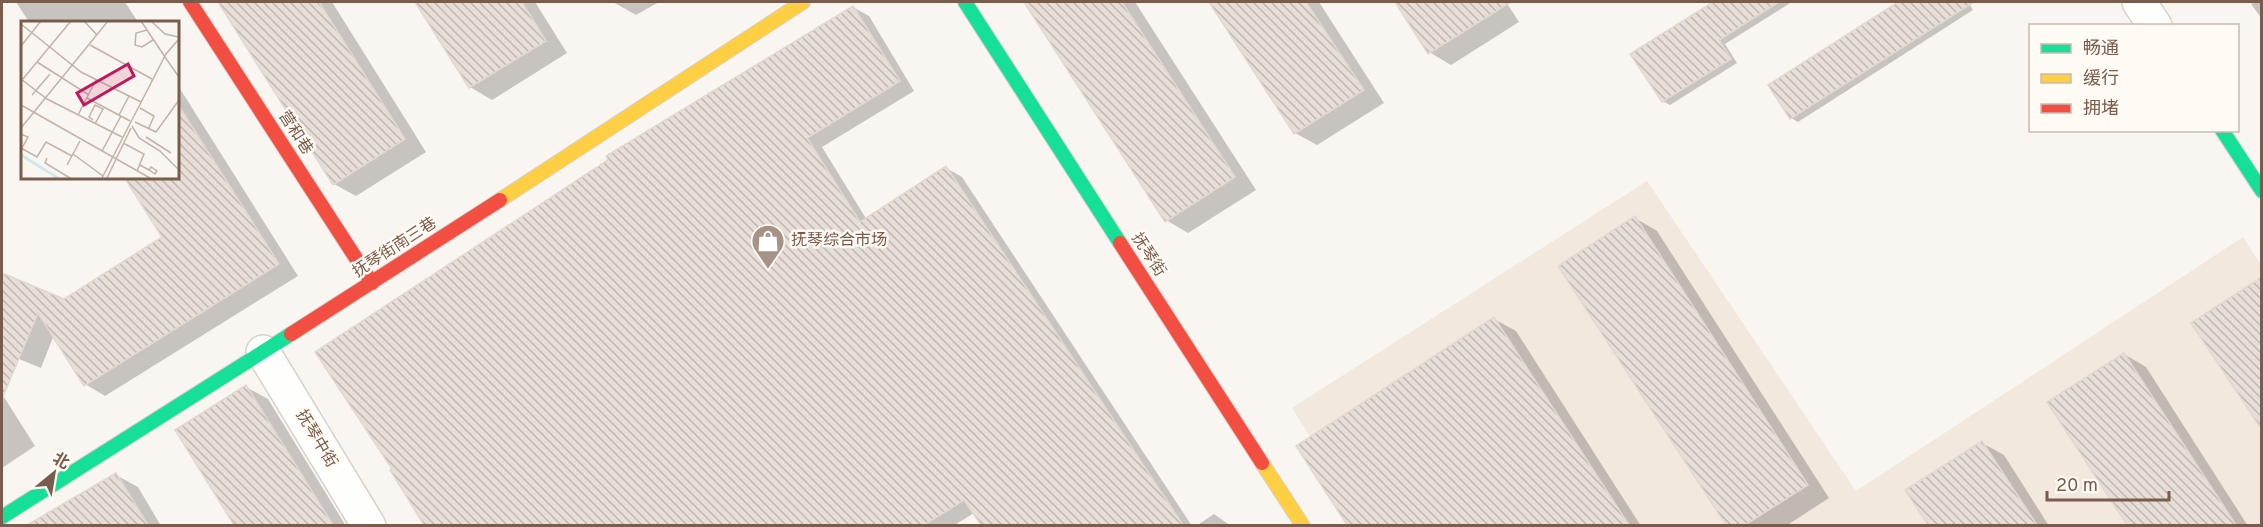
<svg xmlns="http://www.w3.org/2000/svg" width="2263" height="527" viewBox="0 0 2263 527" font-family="Overpass,'Noto Sans SC',sans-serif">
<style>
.residential{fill:#f2e8de}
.shadow{fill:#0003}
.building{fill:url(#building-back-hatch);stroke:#e2d8d2;stroke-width:1.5}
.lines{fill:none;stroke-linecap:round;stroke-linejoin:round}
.street-casing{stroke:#d7d1cb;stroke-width:36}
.fast-casing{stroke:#d9d2cb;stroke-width:16}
.slow-casing{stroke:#d9d2cb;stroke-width:16}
.jam-casing{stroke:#d9d2cb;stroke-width:16}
.street{stroke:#fefefd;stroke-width:33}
.fast{stroke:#16e098;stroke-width:14}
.slow{stroke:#ffcf43;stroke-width:14}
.jam{stroke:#f24e42;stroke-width:14}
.labels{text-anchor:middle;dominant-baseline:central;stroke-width:5;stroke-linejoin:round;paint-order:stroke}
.street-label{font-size:16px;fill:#7a5c4d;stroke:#fffaf3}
.poi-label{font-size:16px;fill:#7a5c4d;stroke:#fffaf3;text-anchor:start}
.inset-river{fill:none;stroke:#d0e8ea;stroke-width:3}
.inset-road{fill:none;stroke:#c2b3aa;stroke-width:1.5}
.view{fill:#c2185b;fill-opacity:0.15;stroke:#c2185b;stroke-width:3}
.inset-edge{fill:none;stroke:#7a5c4d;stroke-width:3}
</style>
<defs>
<pattern id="building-back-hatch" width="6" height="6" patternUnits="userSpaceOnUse" patternTransform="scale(1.5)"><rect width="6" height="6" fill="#e6ded7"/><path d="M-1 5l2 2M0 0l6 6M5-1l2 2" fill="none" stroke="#bfb7b1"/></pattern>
</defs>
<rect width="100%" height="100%" fill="#f9f5f0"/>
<!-- residential -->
<path class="residential" d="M1647,181l209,310 387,-254 18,28v260h-896l-73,-117z"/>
<!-- shadow -->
<path class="shadow" d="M16,2h109l13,20h-109z
M220,2h112l94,150 -70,44 -22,-12z
M417,2h118l32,51 -75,47 -22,-13z
M613,2h46l-23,13z
M1026,2h109l121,188 -68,43 -22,-13z
M1210,2h109l65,101 -67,42 -22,-12z
M1397,2h109l13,20 -68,43 -22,-13z
M1709,2h83l-67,42 12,19 -67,42 -7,-4 48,-96z
M1901,2h67l5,8 -175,112 -7,-4 -21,-33z
M2255,2h7v17l-11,-15z
M853,7l16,9 45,75 -92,56 45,73 79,-52 16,9 230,349h-209l-9,-13 -21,13h-527l-34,-56z
M177,84l121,192 -193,120 -20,-12 -31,-49 -13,33 -39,-16v-77l62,25 101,-62 -39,-61h51z
M1635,218l22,13 172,267 -43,28h-58l-168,-260z
M1494,319l22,12 125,195h-292l-51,-80z
M2124,354l22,13 102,159h-120l-79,-124z
M246,387l22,12 78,127h-110l-59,-96z
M2,394l33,52 -33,22z
M1982,443l22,12 45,71h-119l-23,-36z
M116,475l22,12 23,39h-106l-7,-11z
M1214,514l17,12h-35z"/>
<!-- building -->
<path class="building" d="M218,2h101l86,137 -72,46z
M415,2h107l24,39 -77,47z
M1024,2h98l113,175 -70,45z
M1209,2h97l58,88 -70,44z
M1395,2h116l-83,52z
M1713,2h66l-60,38 12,19 -69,43 -32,-48z
M1898,2h76l-184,117 -22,-34z
M853,6l47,75 -93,57 53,84 86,-56 237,359h-202l-17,-25 -40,25h-500l-34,-55 2,-1 -77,-117 293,-192 -2,-4z
M177,103l102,161 -195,122 -46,-73 -36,86v-126l62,26 98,-62 -38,-60h53z
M1635,216l173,269 -63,40h-19l-168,-259z
M2262,277v153l-71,-107z
M1494,317l135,208h-282l-51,-79z
M2124,353l112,172h-109l-80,-123z
M246,385l87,140h-99l-59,-95z
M1982,441l55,84h-109l-23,-35z
M116,473l32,52h-121z"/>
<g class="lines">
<!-- street casing -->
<g class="street-casing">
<path id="street" d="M2139,2l16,24
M263,352l106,174"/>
</g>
<!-- fast casing -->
<g class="fast-casing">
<path id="fast" d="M965,2l155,241
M2222,130l40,61
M2,517l289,-183"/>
</g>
<!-- slow casing -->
<g class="slow-casing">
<path id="slow" d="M500,200l303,-198
M1262,463l41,63"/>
</g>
<!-- jam casing -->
<g class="jam-casing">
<path id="jam" d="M190,2l182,281
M1120,243l142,220
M291,334l209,-134"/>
</g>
<!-- street -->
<use href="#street" class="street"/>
<!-- fast -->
<use href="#fast" class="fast"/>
<!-- slow -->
<use href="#slow" class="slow"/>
<!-- jam -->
<use href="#jam" class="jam"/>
</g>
<!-- icons -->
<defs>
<g id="shop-pin" transform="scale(1.725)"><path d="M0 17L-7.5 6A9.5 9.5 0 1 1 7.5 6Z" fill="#a69286" stroke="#fffaf3"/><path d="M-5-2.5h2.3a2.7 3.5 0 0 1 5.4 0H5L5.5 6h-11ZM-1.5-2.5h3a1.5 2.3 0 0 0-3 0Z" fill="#fff"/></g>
</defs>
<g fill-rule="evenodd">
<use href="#shop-pin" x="768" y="241"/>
</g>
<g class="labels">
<!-- street labels -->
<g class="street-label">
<text transform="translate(295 133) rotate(57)">营和巷</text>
<text transform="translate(395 248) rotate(-33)">抚琴街南三巷</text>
<text transform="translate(1148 255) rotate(57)">抚琴街</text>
<text transform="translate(316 439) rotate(59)">抚琴中街</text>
</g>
<!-- poi labels -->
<g class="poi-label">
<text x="791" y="241">抚琴综合市场</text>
</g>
</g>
<!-- overview -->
<g transform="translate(21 21)">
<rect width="158" height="158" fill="#f9f5f0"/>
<path class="inset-river" d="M0,134l37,23"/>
<path class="inset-road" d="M63,0l13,14M120,0l26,39M130,0l14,13 14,3M0,3l60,48 60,30M126,9l-11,3 -1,12 7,2 11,-7M69,24l62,34M0,25l20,-25M146,39l12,17M16,41l52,33M0,58l26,20 75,38M1,59l49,-59M11,74l18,-21M66,77l43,23M0,84l129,73M119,87l14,8 -5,12M57,94l18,-35M98,94l10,-19M72,99l-4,-3 6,-12 8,4 -8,15M114,101l21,10 23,-32M111,105l7,12 21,13 19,19M0,107l87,-107M0,113l7,3 -6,11M125,116l25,16M102,122l21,11 -7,17M0,127l16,9 9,-15 26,14M81,130l19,-35M52,133l30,22M26,137l-2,5 25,15M46,144l13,-24M119,144l9,5 6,4 2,-3 -6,-4 -2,3M81,157l64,-124 13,-15M86,157l24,-50"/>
<path class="view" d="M107,43l6,12 -50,29 -7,-12z"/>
<rect width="158" height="158" class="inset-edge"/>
</g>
<!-- border -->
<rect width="2263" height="527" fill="none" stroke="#7a5c4d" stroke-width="6"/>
<!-- legend -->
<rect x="2029" y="24" width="210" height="108" fill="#fffaf3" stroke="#cabbb1" stroke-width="1.5"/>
<rect x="2041" y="44" width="30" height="9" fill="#16e098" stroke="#cabbb1" stroke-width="1.5"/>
<text x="2083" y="54" font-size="18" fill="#7a5c4d">畅通</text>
<rect x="2041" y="74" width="30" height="9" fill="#ffcf43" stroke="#cabbb1" stroke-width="1.5"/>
<text x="2083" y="84" font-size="18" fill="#7a5c4d">缓行</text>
<rect x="2041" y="104" width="30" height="9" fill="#f24e42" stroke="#cabbb1" stroke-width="1.5"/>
<text x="2083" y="114" font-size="18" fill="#7a5c4d">拥堵</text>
<!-- north arrow -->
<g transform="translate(54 473) rotate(30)" stroke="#fffaf3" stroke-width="4.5" paint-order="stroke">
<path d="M0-4.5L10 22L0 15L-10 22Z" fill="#7a5c4d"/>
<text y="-9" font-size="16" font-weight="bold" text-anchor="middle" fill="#7a5c4d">北</text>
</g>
<!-- scale -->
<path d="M2047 491v9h122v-9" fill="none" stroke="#7a5c4d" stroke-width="3"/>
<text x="2056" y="491" font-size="18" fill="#7a5c4d" stroke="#fffaf3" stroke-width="4.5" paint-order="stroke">20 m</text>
</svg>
